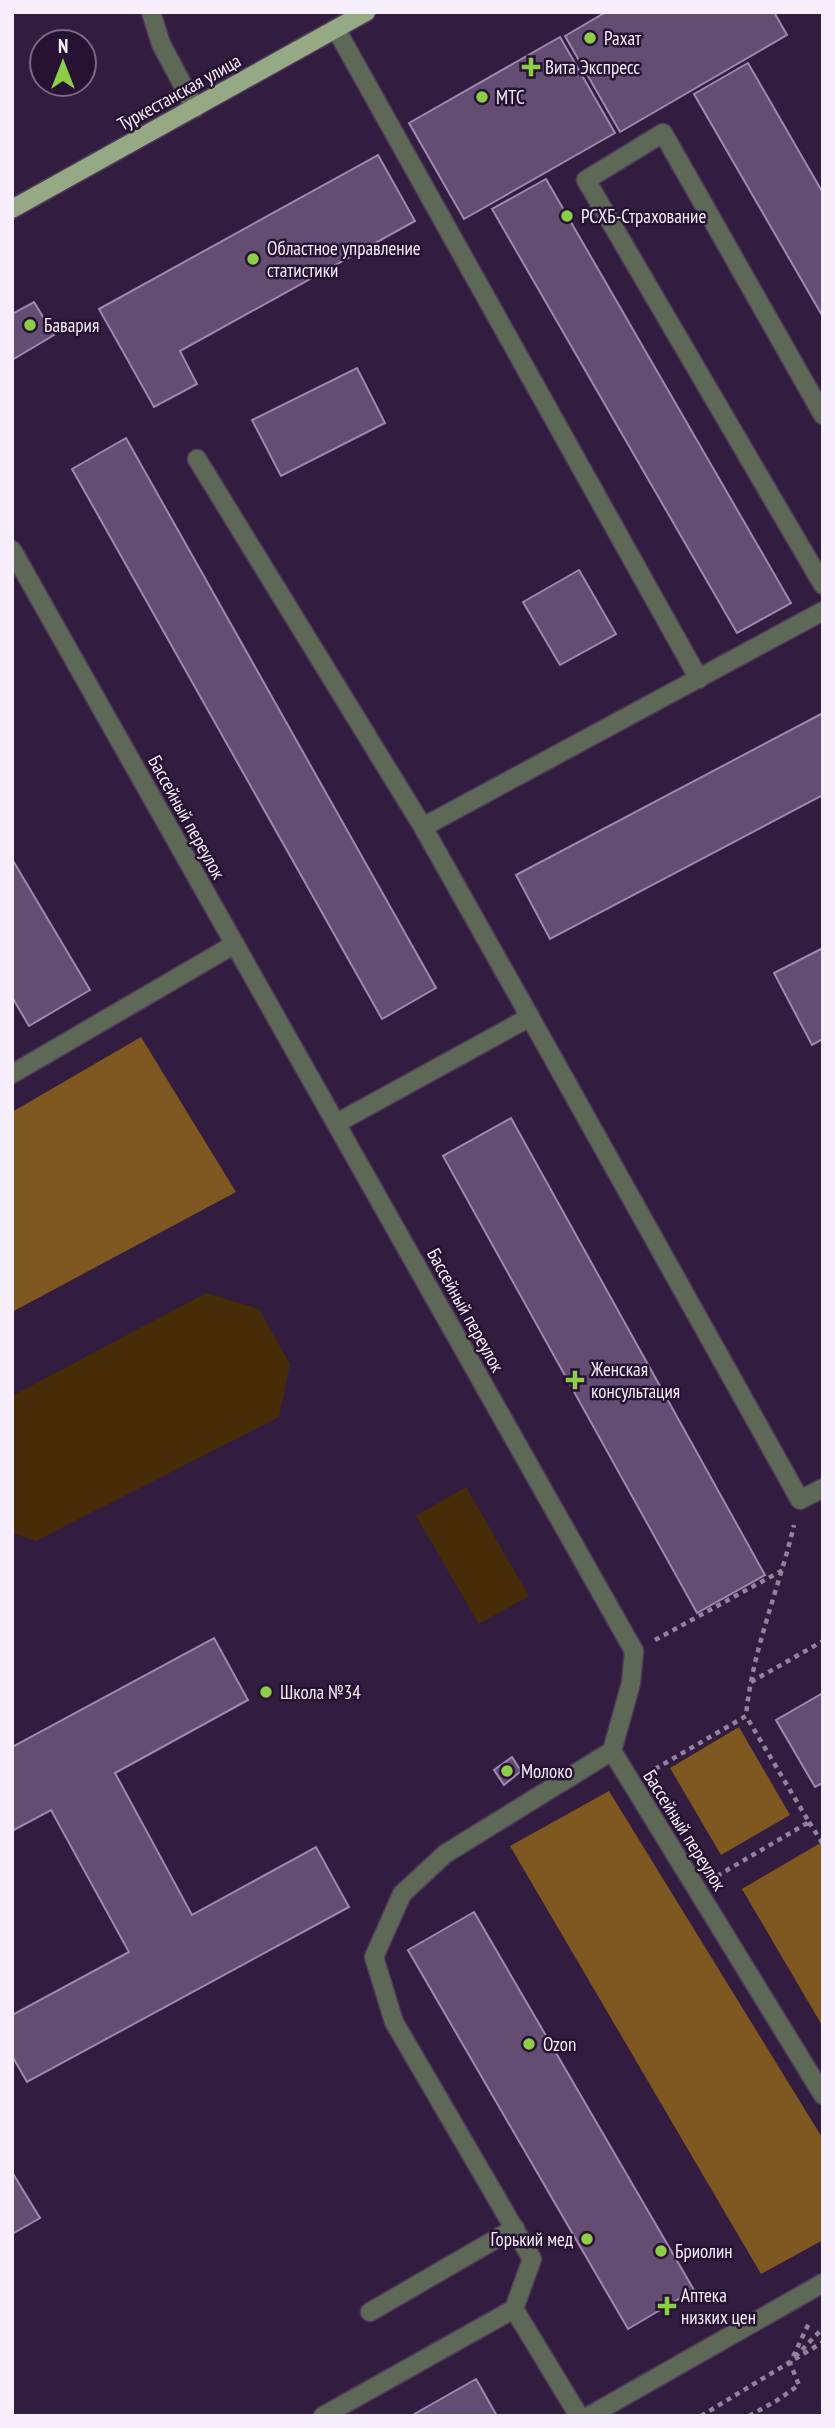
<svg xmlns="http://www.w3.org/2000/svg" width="835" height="2428" viewBox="0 0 835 2428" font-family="'PT Sans Narrow',sans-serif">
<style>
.green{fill:#462c07}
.forest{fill:#7f5720}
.building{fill:#644d73;stroke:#a087b0;stroke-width:2}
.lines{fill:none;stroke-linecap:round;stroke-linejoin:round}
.minor-casing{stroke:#4e3a59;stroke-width:21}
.major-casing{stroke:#4e3a59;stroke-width:21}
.path{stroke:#92839c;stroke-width:4.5;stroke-dasharray:5 5;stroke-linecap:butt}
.minor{stroke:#5e6856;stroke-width:18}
.major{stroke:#95a984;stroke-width:18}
.poi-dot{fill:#8cce45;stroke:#281234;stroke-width:2.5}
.labels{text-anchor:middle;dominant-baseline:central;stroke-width:5;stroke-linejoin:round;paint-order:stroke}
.poi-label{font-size:19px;fill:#f7effc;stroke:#281234;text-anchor:start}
.street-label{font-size:19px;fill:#f7effc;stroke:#281234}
</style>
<rect width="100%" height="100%" fill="#321c3f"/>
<!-- green -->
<path class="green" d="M206,1293l53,16 31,55 -11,53 -243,124 -24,-8v-137z
M466,1487l63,109 -50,28 -63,-108z"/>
<!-- forest -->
<path class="forest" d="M141,1037l95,155 -224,120v-200z
M739,1727l51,88 -69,40 -51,-87z
M609,1791l214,348v101l-62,34 -251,-428z
M822,1842l1,2v183l-81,-138z"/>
<!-- building -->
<path class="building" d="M606,12h168l13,23 -167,97 -55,-96z
M560,37l55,96 -151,86 -55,-96z
M748,63l75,130v124l-129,-223z
M378,155l37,66 -235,130 17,33 -43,23 -55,-98z
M546,179l245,424 -54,30 -245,-424z
M34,302l20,33 -42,25v-46z
M357,368l28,55 -104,53 -29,-56z
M126,438l310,550 -54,31 -310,-550z
M579,570l37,64 -56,31 -37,-63z
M823,713v82l-273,144 -34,-64z
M12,859l78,131 -61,36 -17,-29z
M823,948v91l-11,6 -38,-72z
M511,1118l254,457 -68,38 -254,-457z
M214,1638l34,62 -133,73 77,142 124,-68 33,60 -322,175 -15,-26v-41l117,-63 -78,-142 -39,21v-84z
M823,1693v90l-8,4 -39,-67z
M512,1757l9,14 -17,14 -10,-15z
M474,1912l220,378 -66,39 -220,-379z
M12,2172l28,46 -28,16z
M476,2379l21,37h-86z"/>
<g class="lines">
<!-- minor casing -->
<g class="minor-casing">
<path id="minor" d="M151,12l10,32 34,64
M336,29l363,650
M823,415l-160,-282 -77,47 237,405
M197,459l226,368
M12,550l622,1101 -3,32 -19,68 211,344
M530,1017l-107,-190 400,-216
M12,1074l223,-130
M337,1123l193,-106 270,483 23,-12
M514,2309l18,-50 -138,-237 -20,-65 28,-63 43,-40 167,-103
M370,2312l145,-84
M323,2416l191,-107 65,107
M589,2416l234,-133"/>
</g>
<!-- major casing -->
<g class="major-casing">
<path id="major" d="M12,209l354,-197"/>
</g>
<!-- path -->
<path class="path" d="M655,1640l128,-70
M751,1682l72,-41
M655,1769l91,-53c6,-65 33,-127 48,-191
M809,1822l14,22
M717,1876l92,-54 -63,-106
M795,2357l28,-29
M701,2416l122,-74
M749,2416l27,-15 23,-16 -9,-22 20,-42"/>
<!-- minor -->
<use href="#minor" class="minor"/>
<!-- major -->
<use href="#major" class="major"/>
</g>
<!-- markers -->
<g class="poi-dot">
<circle cx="590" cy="38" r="7"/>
<path d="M527.5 56.5h7v7h7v7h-7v7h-7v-7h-7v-7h7z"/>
<circle cx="482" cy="97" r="7"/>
<circle cx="567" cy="216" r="7"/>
<circle cx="253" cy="259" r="7"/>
<circle cx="30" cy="325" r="7"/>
<path d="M571.5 1369.5h7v7h7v7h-7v7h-7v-7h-7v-7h7z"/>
<circle cx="266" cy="1692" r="7"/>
<circle cx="507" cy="1771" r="7"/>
<circle cx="529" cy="2044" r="7"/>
<circle cx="587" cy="2239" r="7"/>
<circle cx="661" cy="2251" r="7"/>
<path d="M663.5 2295.5h7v7h7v7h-7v7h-7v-7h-7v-7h7z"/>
</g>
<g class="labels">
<!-- poi labels -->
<g class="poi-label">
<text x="604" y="38">Рахат</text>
<text x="545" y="67">Вита Экспресс</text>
<text x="496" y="97">МТС</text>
<text x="581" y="216">РСХБ-Страхование</text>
<text x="267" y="248">Областное управление<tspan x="267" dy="22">статистики</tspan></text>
<text x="44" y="325">Бавария</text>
<text x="591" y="1369">Женская<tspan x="591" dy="22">консультация</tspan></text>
<text x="280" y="1692">Школа №34</text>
<text x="521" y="1771">Молоко</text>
<text x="543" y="2044">Ozon</text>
<text x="573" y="2239" text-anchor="end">Горький мед</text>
<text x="675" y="2251">Бриолин</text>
<text x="681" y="2295">Аптека<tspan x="681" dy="22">низких цен</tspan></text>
</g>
<!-- street labels -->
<g class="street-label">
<text transform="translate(179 92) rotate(-29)">Туркестанская улица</text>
<text transform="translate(187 817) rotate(61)">Бассейный переулок</text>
<text transform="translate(466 1310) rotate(61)">Бассейный переулок</text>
<text transform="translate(685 1830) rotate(58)">Бассейный переулок</text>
</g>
</g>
<!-- border -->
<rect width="835" height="2428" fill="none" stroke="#f7effc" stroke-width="28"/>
<!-- north arrow -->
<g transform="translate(63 63)"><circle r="33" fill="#281234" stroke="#7b6a84" stroke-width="2"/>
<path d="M0-5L12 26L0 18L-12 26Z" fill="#8cce45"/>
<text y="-10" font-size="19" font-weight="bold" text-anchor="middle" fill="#f7effc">N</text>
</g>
</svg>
